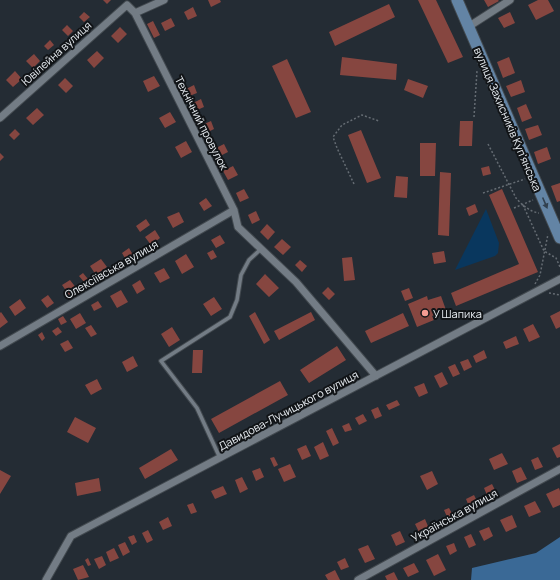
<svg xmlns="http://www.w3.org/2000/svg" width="560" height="580" viewBox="0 0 560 580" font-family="Manrope,sans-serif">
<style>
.green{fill:#09375e}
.forest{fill:#3a6996}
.building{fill:#864640}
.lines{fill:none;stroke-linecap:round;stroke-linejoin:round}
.service-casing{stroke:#42494f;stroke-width:5.5}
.minor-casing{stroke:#42494f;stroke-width:9}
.primary-casing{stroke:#42494f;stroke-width:13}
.path{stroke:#656c73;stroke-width:1.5;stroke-dasharray:2 2;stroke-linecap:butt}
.service{stroke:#737c85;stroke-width:3.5}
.minor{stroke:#737c85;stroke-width:7}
.primary{stroke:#6384a5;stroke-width:11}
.oneway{fill:#324150}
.poi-dot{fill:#f59c93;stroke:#111417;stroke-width:1.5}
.labels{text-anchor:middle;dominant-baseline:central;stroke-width:4;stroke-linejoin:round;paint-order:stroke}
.street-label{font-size:11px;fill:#eaeff4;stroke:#111417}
.poi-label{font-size:11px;fill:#eaeff4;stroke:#111417;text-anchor:start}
</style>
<rect width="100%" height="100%" fill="#242c34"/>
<!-- green -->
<path class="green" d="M486,209l13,34 -1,10 -3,3 -40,14z"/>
<!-- forest -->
<path class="forest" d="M560,537v43h-89l1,-12 64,-15z"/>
<!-- building -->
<path class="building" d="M103,0h8l-4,4z
M208,0h12l1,2 -10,5z
M418,0h18l27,57 -15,6z
M484,0h14l1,1 -11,6z
M538,0h10l6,11 -18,9 -8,-15z
M389,4l6,13 -60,29 -6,-14z
M193,7l4,9 -9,4 -4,-8z
M84,12l6,5 -6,5 -5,-5z
M510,12l5,11 -11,5 -6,-10z
M171,18l4,8 -10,5 -4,-8z
M153,21l7,14 -6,3 -7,-14z
M67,25l6,6 -5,5 -6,-6z
M120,27l7,7 -9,9 -7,-7z
M50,40l4,5 -6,5 -4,-4z
M97,51l7,7 -10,10 -7,-8z
M34,54l6,7 -7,7 -7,-7z
M342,57l55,7 -1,16 -56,-5z
M509,57l6,16 -12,5 -6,-16z
M287,59l24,53 -15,6 -24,-52z
M15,71l7,8 -9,8 -7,-7z
M154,76l6,10 -12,6 -5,-11z
M65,78l8,8 -7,7 -8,-8z
M408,79l20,7 -5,12 -19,-8z
M521,80l4,12 -14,5 -5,-11z
M194,85l3,8 -10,4 -3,-7z
M201,99l3,8 -9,4 -4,-7z
M526,104l6,14 -10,4 -5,-14z
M37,108l7,7 -11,10 -7,-7z
M170,112l6,10 -11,6 -6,-10z
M211,121l3,8 -8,4 -4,-8z
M460,121h13l-1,25h-13z
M538,125l4,10 -13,5 -4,-11z
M15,129l5,5 -6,6 -5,-5z
M361,130l20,48 -14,5 -19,-48z
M186,141l6,11 -11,6 -6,-11z
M420,143h16l-1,33h-15z
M224,144l4,8 -10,5 -4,-8z
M547,147l4,12 -13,5 -4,-12z
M0,153l4,4 -4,4z
M233,166l5,9 -10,5 -5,-9z
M489,166l2,8 -8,2 -2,-8z
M440,172l11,1 -2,63 -11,-1z
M396,176l12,1 -1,21 -13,-1z
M560,183v18l-3,1 -6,-16z
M244,189l5,9 -9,4 -4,-9z
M502,189l36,83 -82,34 -5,-13 68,-29 -30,-69z
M206,198l6,8 -8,5 -5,-8z
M475,204l3,8 -9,4 -3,-8z
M256,211l4,9 -8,4 -4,-9z
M179,212l5,10 -11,6 -6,-11z
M146,219l4,6 -10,7 -4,-6z
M267,224l8,8 -7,8 -8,-8z
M155,230l5,8 -9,7 -6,-8z
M220,235l5,8 -9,5 -5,-8z
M282,239l9,8 -8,8 -9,-8z
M129,248l4,7 -7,5 -4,-7z
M213,250l4,7 -6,3 -4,-7z
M444,251l2,11 -12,2 -2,-11z
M186,254l8,13 -12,7 -7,-13z
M352,257l3,23 -11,1 -2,-23z
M101,259l6,8 -11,8 -6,-9z
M300,260l7,6 -5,6 -7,-7z
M164,268l6,10 -10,5 -6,-10z
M83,273l5,6 -4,3 -5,-6z
M265,274l14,14 -10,9 -13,-13z
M70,280l7,9 -8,6 -7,-10z
M140,280l5,9 -8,5 -5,-9z
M328,287l7,7 -6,6 -7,-7z
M409,288l4,10 -8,3 -4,-10z
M121,290l7,12 -11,6 -7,-12z
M48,295l6,8 -7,5 -6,-8z
M427,296l1,4 13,-4 5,14 -14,6 2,4 -17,7 -9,-23z
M214,297l8,12 -11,7 -8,-12z
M20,299l6,9 -11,8 -6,-9z
M98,301l4,6 -8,4 -3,-6z
M560,311v16l-4,2 -6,-13z
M1,312l7,10 -8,6v-15z
M255,312l15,28 -6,4 -15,-28z
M311,312l4,8 -36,20 -5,-9z
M80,313l6,10 -10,6 -6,-10z
M403,313l6,13 -38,17 -6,-12z
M63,316l4,6 -6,3 -3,-6z
M533,324l7,13 -11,5 -6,-13z
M91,325l6,9 -6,3 -6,-9z
M58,327l4,5 -6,4 -4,-5z
M172,327l8,13 -11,7 -8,-13z
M42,332l3,6 -3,3 -4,-6z
M516,336l3,8 -13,5 -3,-7z
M68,340l5,8 -8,4 -5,-8z
M337,346l9,14 -37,23 -9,-13z
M193,350h10l-1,23h-10z
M484,350l3,8 -11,5 -3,-7z
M133,356l5,10 -11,6 -5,-10z
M468,359l4,8 -8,4 -4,-9z
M455,364l5,10 -7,3 -5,-10z
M442,372l6,12 -8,4 -6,-12z
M97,379l5,10 -11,6 -6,-10z
M280,381l8,14 -69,38 -8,-14z
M424,383l4,10 -9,4 -5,-10z
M397,400l3,5 -11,5 -3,-5z
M378,407l4,9 -7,3 -4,-9z
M363,414l4,7 -8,4 -4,-7z
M75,417l21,11 -8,15 -21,-11z
M349,423l3,7 -7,2 -3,-6z
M332,428l7,15 -6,3 -7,-15z
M323,442l6,14 -9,4 -6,-13z
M560,444v13l-3,1 -5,-10z
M306,445l5,11 -9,4 -5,-11z
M171,449l7,11 -33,19 -6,-11z
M502,453l6,11 -14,6 -5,-11z
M274,457l4,8 -4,2 -4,-9z
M538,457l5,10 -8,3 -4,-10z
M290,464l6,13 -12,5 -6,-13z
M521,467l6,12 -10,4 -5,-12z
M260,468l4,9 -8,4 -4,-10z
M0,470l11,6 -11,18z
M432,471l6,13 -11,6 -7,-14z
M242,477l6,12 -8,4 -5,-13z
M99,478l2,13 -24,5 -2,-13z
M492,484l6,12 -9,4 -5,-12z
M223,486l4,8 -12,5 -4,-8z
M559,488l1,3v14l-7,3 -7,-14z
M474,495l5,10 -9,4 -4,-10z
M535,501l6,11 -12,5 -5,-11z
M193,503l4,9 -6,2 -4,-9z
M449,508l5,9 -6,2 -4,-9z
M512,515l5,12 -11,5 -6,-12z
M168,517l4,9 -9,4 -4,-8z
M425,519l5,12 -9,5 -6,-12z
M489,527l4,9 -9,5 -5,-10z
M148,530l5,10 -6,3 -5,-10z
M400,531l5,11 -9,4 -5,-11z
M471,534l5,11 -7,3 -5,-11z
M134,535l3,7 -5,3 -4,-8z
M125,542l5,10 -7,4 -5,-11z
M454,543l3,8 -7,4 -4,-9z
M368,545l7,14 -10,4 -7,-14z
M114,548l5,10 -9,4 -4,-10z
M438,554l8,16 -12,6 -8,-16z
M102,556l4,9 -7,4 -5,-10z
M88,558l3,7 -3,1 -3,-6z
M345,558l4,9 -8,3 -4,-8z
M414,563l5,9 -11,5 -5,-9z
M83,565l6,12 -11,3 -5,-11z
M335,570l5,10h-12l-3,-5z
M394,572l4,8h-11l-2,-4z"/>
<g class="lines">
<!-- service casing -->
<g class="service-casing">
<path id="service" d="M220,458l-23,-50 -36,-47 69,-44 7,-17 4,-25 8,-15 12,-11"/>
</g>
<!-- minor casing -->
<g class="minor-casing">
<path id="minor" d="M135,13l29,-13
M468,27l42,-27
M0,118l127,-113 8,8 99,197 4,17 58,55 80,94
M0,346l234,-136
M46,580l25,-44 489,-257
M358,580l202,-111"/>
</g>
<!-- primary casing -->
<g class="primary-casing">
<path id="primary" d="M457,0l103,238"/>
</g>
<!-- path -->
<path class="path" d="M474,117l3,-46
M488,144l28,54c5,6 14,14 23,15
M354,184l-17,-36 -4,-11 9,-12 20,-10 17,6
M483,193l42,-14
M523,205l21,46 12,7 4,9
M514,208l19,-8
M535,284l5,-9 8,-41
M549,293l11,2
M455,315l28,-4"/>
<!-- service -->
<use href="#service" class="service"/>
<!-- minor -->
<use href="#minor" class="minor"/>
<!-- primary -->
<use href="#primary" class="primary"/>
</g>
<!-- one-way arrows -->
<defs><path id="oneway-solid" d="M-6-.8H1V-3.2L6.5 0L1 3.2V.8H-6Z"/></defs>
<use class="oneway" href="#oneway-solid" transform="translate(545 203) rotate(67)"/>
<!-- markers -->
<circle class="poi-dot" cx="425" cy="313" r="4"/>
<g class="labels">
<!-- street labels -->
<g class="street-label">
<text transform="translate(56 53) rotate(-42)">Ювілейна вулиця</text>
<text transform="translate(508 119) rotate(67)">вулиця Захисників Куп'янська</text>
<text transform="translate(202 123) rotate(63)">Технічний провулок</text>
<text transform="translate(111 269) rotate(-30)">Олексіївська вулиця</text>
<text transform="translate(288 410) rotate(-28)">Давидова-Лучицького вулиця</text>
<text transform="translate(454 515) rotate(-29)">Українська вулиця</text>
</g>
<!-- poi labels -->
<g class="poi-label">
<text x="433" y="313">У Шапика</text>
</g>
</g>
</svg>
